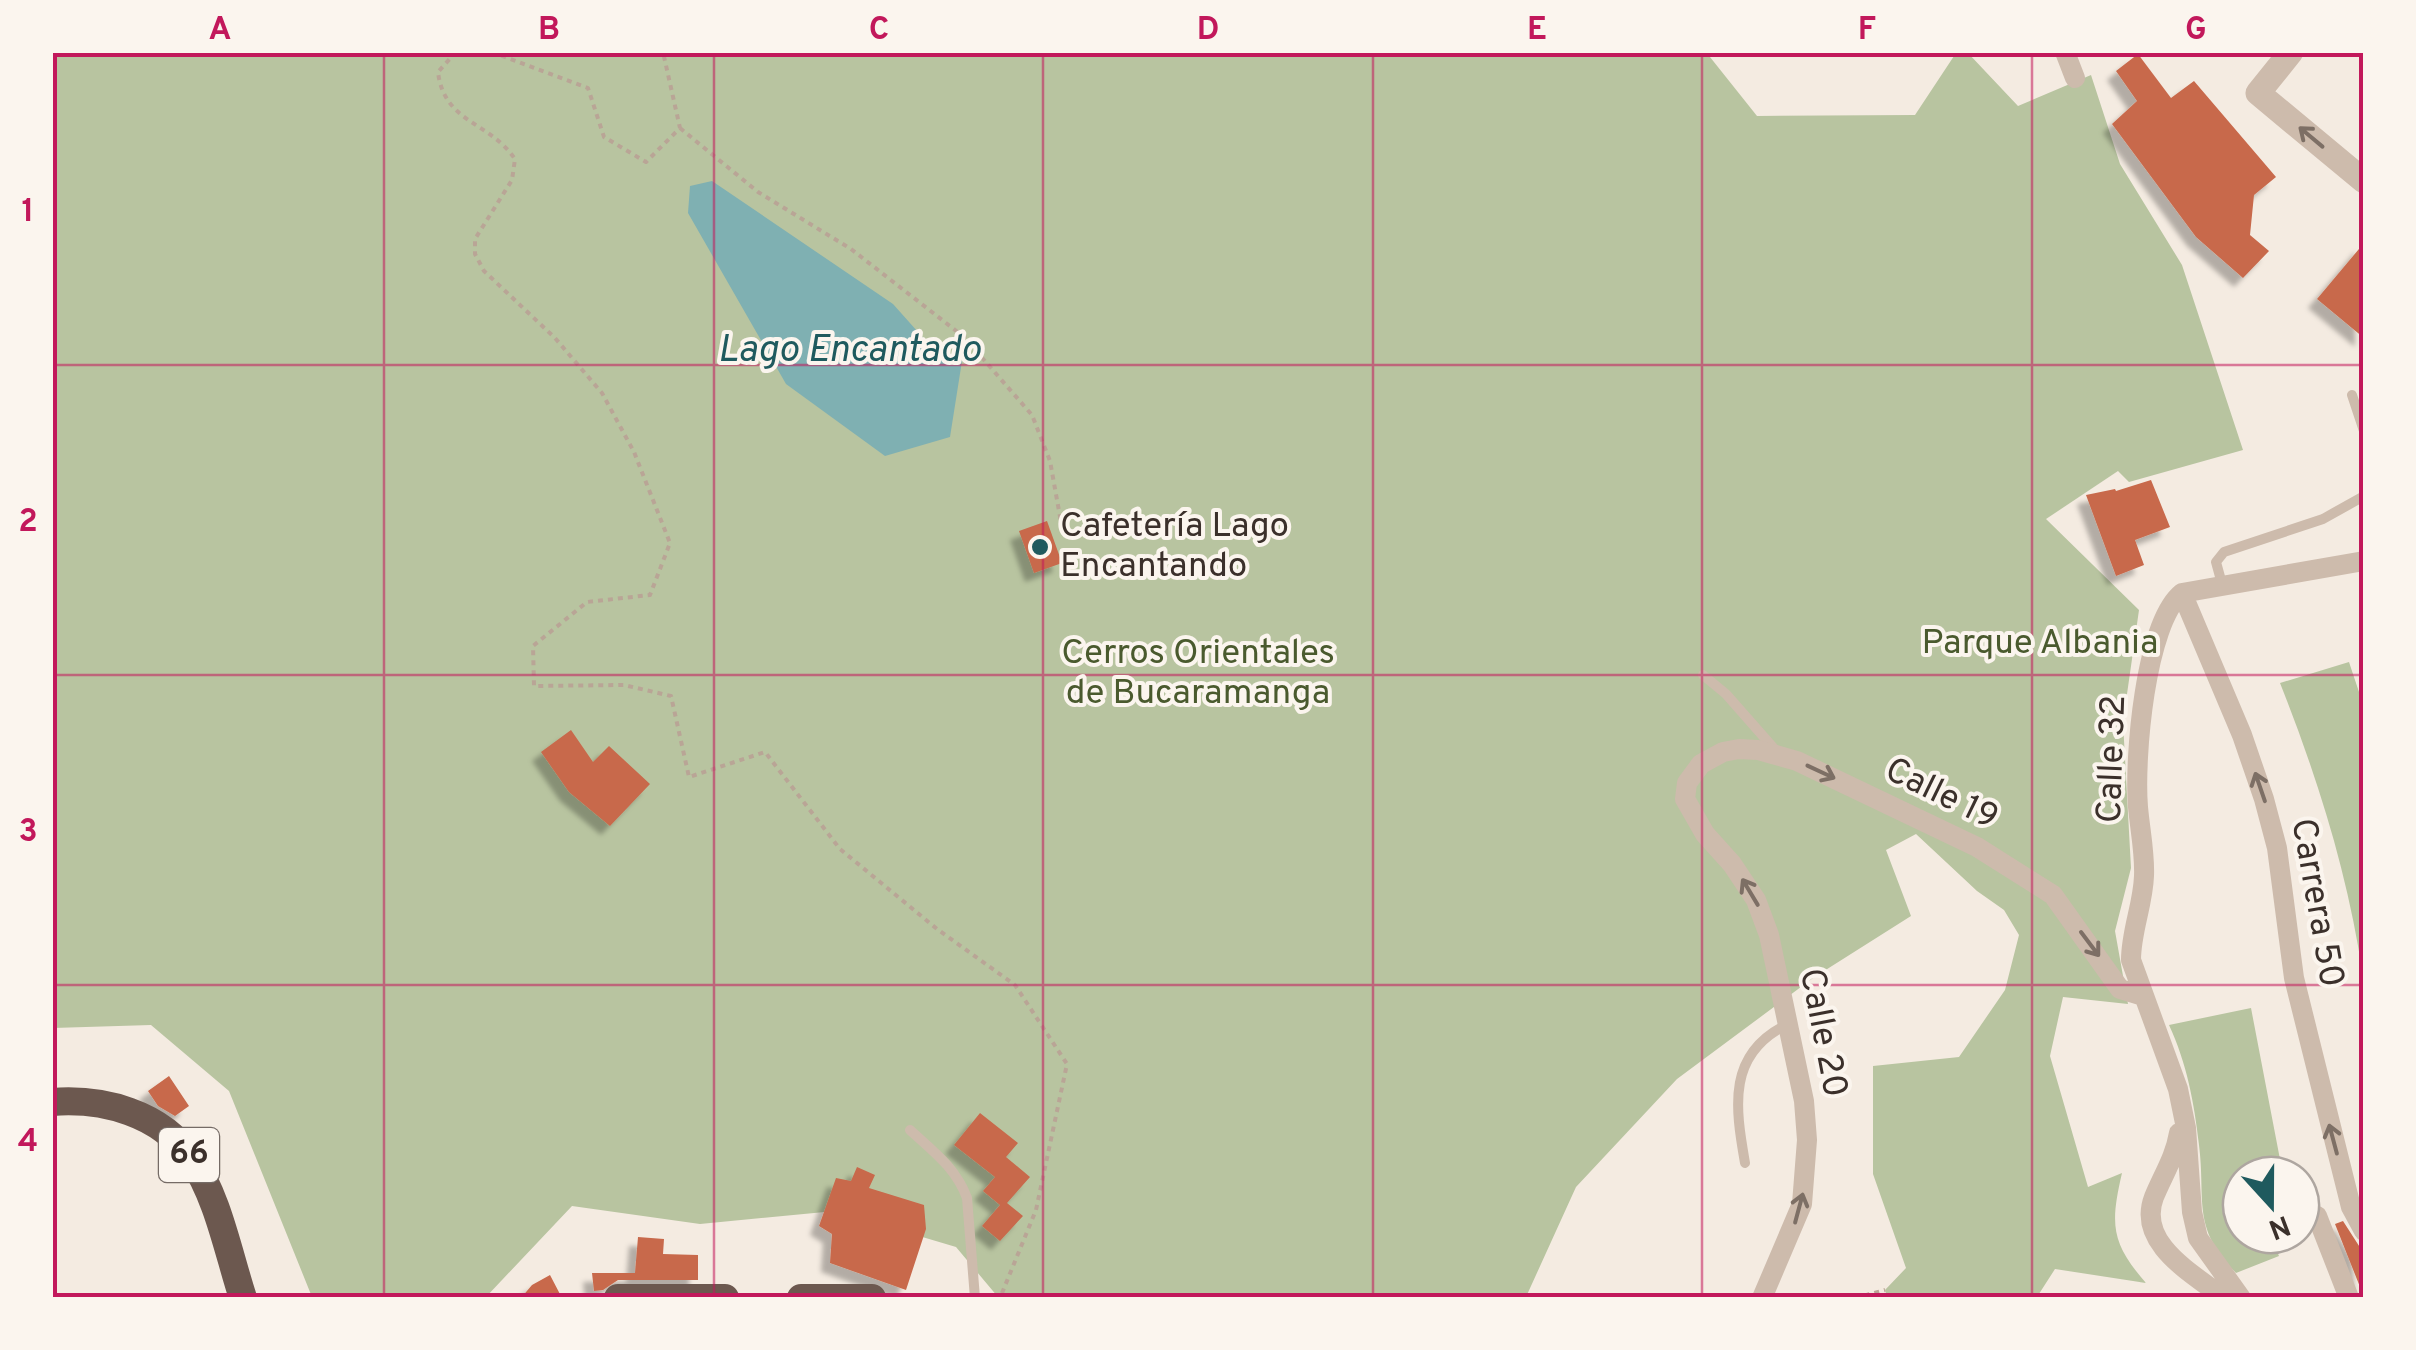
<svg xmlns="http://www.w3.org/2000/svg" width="2416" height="1350" viewBox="0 0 2416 1350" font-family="Overpass,sans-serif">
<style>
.green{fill:#b8c4a0}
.water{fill:#7fb0b2}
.building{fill:#c8694b;filter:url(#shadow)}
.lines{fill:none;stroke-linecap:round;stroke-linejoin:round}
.path{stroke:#b9a596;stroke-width:4;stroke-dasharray:5 5;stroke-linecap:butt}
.service{stroke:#cdbbac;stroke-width:10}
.minor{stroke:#cdbbac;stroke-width:20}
.tertiary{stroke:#cdbbac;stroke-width:25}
.trunk{stroke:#6c584f;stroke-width:28}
.oneway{stroke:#7d6f65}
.grid{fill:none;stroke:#c2185b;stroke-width:2.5;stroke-opacity:0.55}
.poi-dot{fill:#1f5a5e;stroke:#fbf5ee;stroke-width:4}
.labels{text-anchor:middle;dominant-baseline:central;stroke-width:8;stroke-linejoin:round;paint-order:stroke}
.shield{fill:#fbf5ee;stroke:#756b66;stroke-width:2.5}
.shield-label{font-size:32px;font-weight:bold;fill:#3b302b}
.poi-label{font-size:35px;fill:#3b302b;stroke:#fbf5ee;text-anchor:start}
.park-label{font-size:35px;fill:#4a5a2e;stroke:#fbf5ee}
.street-label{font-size:35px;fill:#3b302b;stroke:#fbf5ee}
.water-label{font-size:38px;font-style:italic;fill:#1f5a5e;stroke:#fbf5ee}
.neatline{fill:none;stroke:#c2185b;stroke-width:4}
.grid-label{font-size:32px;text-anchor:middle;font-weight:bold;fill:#c2185b}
</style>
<defs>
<filter id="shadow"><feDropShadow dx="-9" dy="9" stdDeviation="2.5" flood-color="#0004"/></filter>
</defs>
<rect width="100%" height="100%" fill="#f4ebe1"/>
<!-- green -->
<path class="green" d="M1706,52l51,64 158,-1 41,-62h12l50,53 73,-31 29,89 62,101 61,185 -114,32 -11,-11 -72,48 93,91 -16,112 8,146 -16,63 13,73 -65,-7 -13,59 38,131 34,-14c-12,52 -11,70 24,110l-91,-14 -18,28h-150l-2,-7 21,-22 -33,-94v-108l86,-9 46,-67 14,-55 -15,-25 -27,-19 -61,-57 -30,16 25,66 -98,62 -136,101 -101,108 -50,110h-528l-42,-50 -121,-36 -135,13 -128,-18 -86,91h-174l-83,-206 -78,-66 -98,3 -1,-975z
M2349,662l15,45 -1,269c-15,-102 -45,-197 -83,-293z
M2251,1008l32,167h-42v60h29l9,21 -43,17c-45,-46 -30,-72 -37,-128 -5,-43 -12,-81 -30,-120z"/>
<!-- water -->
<path class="water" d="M712,181l181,123 33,37 36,20 -12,76 -65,19 -99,-72 -98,-171 2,-27z"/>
<!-- building -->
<path class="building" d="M2138,54l33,44 23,-17 82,96 -22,18 -4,40 19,16 -26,27 -47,-41 -84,-113 25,-23 -21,-30z
M2364,243v95l-47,-39z
M2151,480l19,47 -35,13 9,25 -28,11 -30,-81 29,-6 1,2z
M1047,521l15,42 -28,10 -15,-42z
M571,730l22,32 16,-16 41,38 -40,42 -41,-34 -28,-40z
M169,1076l20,30 -14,10 -17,-10 -10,-15z
M980,1113l38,30 -12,14 24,20 -23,26 16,13 -23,25 -18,-15 18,-21 -17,-14 12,-14 -41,-32z
M857,1167l18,8 -6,13 55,17 2,24 -20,61 -76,-27 2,-29 -13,-8 17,-48 15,3z
M2343,1221l18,28 3,48 -29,-73z
M638,1237l26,2 -1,15 35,1v25h-80l-15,10 -9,1 -2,-18h43z
M550,1275l12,23h-41l11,-13z"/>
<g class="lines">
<!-- path -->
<path class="path" d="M456,52l-18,20c6,51 51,49 77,87l-3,21 -37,59v15l9,17 71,67 47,55 32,59 36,91 -20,52 -63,7 -54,44 1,40 90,-1 47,11 18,81 76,-25 75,97 97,80 78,56 52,79 -31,146 -36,88
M492,52l96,36 16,49 42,25 34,-34 -17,-76
M680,128l78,64 93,57 113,88 68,78 18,46 11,61
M1855,1298l30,-8"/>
<!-- service -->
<path class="service" d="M2352,395l12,36
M2222,584l-6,-22 8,-10 99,-33 41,-23
M1703,675l23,19 51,58
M910,1130c23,21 46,38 57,68l8,100
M1745,1163c-10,-57 -18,-110 43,-139"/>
<!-- minor -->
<path class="minor" d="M2065,52l10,26
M2182,593l60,142 22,64 13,49 17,130 57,229 13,24
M2179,1133c-4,24 -16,42 -25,64 -18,47 40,77 70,101
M2317,1216l32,82
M1762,1298l40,-94 5,-64 -3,-39 -35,-166 -13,-35 -24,-36 -27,-30 -20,-35 2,-16 14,-19 22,-12 16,-3 19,1 39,11 180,86 76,48 67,94 23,7
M2241,1298l-43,-60 -6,-26 -6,-84 -8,-39 -47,-129c0,-29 12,-55 13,-84 1,-23 -4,-46 -6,-69 -4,-48 7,-184 44,-214l182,-32"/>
<!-- tertiary -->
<path class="tertiary" d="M2291,52l-33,41 106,88"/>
<!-- trunk -->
<path class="trunk" d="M52,1102c51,-4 109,11 139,56 27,39 37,94 52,140
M618,1298h107
M801,1298h71"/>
</g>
<!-- one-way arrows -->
<defs><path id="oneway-shaft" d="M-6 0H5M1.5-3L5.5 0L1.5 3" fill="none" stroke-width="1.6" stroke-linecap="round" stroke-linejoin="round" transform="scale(2.5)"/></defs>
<g class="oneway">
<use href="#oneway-shaft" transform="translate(2311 137) rotate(-140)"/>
<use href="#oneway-shaft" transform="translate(1821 772) rotate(25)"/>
<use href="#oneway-shaft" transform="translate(2260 787) rotate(-109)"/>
<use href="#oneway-shaft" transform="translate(1750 892) rotate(-121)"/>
<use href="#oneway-shaft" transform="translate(2090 944) rotate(53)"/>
<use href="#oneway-shaft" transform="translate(2333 1139) rotate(-105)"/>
<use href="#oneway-shaft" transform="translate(1799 1208) rotate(-75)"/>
</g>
<!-- grid -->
<path class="grid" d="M384,52v1246M714,52v1246M1043,52v1246M1373,52v1246M1702,52v1246M2032,52v1246M52,365h2312M52,675h2312M52,985h2312"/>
<!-- markers -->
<circle class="poi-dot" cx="1040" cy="547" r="10"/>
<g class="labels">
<!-- shield labels -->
<rect class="shield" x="159" y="1128" width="60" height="54" rx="8"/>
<g class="shield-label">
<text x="189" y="1155">66</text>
</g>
<!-- poi labels -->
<g class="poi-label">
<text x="1060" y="527">Cafetería Lago<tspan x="1060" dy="40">Encantando</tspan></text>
</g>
<!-- park labels -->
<g class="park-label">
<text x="2040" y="644">Parque Albania</text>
<text x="1198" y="654">Cerros Orientales<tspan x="1198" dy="40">de Bucaramanga</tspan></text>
</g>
<!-- street labels -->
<g class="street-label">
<text transform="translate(2113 759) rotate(-88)">Calle 32</text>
<text transform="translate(1941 795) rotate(26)">Calle 19</text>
<text transform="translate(2316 903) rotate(80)">Carrera 50</text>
<text transform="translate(1822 1033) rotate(79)">Calle 20</text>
</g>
<!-- water labels -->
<g class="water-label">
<text x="849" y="351">Lago Encantado</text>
</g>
</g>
<!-- border -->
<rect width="2416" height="1350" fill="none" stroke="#fbf5ee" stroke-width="110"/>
<!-- north arrow -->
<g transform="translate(2271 1205) rotate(159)"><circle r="48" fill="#fbf5ee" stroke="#aea6a0" stroke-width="2.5"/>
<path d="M0-8L18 38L0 25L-18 38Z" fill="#1f5a5e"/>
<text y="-15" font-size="28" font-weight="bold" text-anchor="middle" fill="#3b302b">N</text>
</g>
<rect x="55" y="55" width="2306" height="1240" class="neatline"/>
<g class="grid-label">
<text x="220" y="39">A</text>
<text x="549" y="39">B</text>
<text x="879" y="39">C</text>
<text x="1208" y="39">D</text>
<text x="1537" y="39">E</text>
<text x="1867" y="39">F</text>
<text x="2196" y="39">G</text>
<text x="28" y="221">1</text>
<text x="28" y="531">2</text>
<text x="28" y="841">3</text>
<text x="28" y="1151">4</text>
</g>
</svg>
